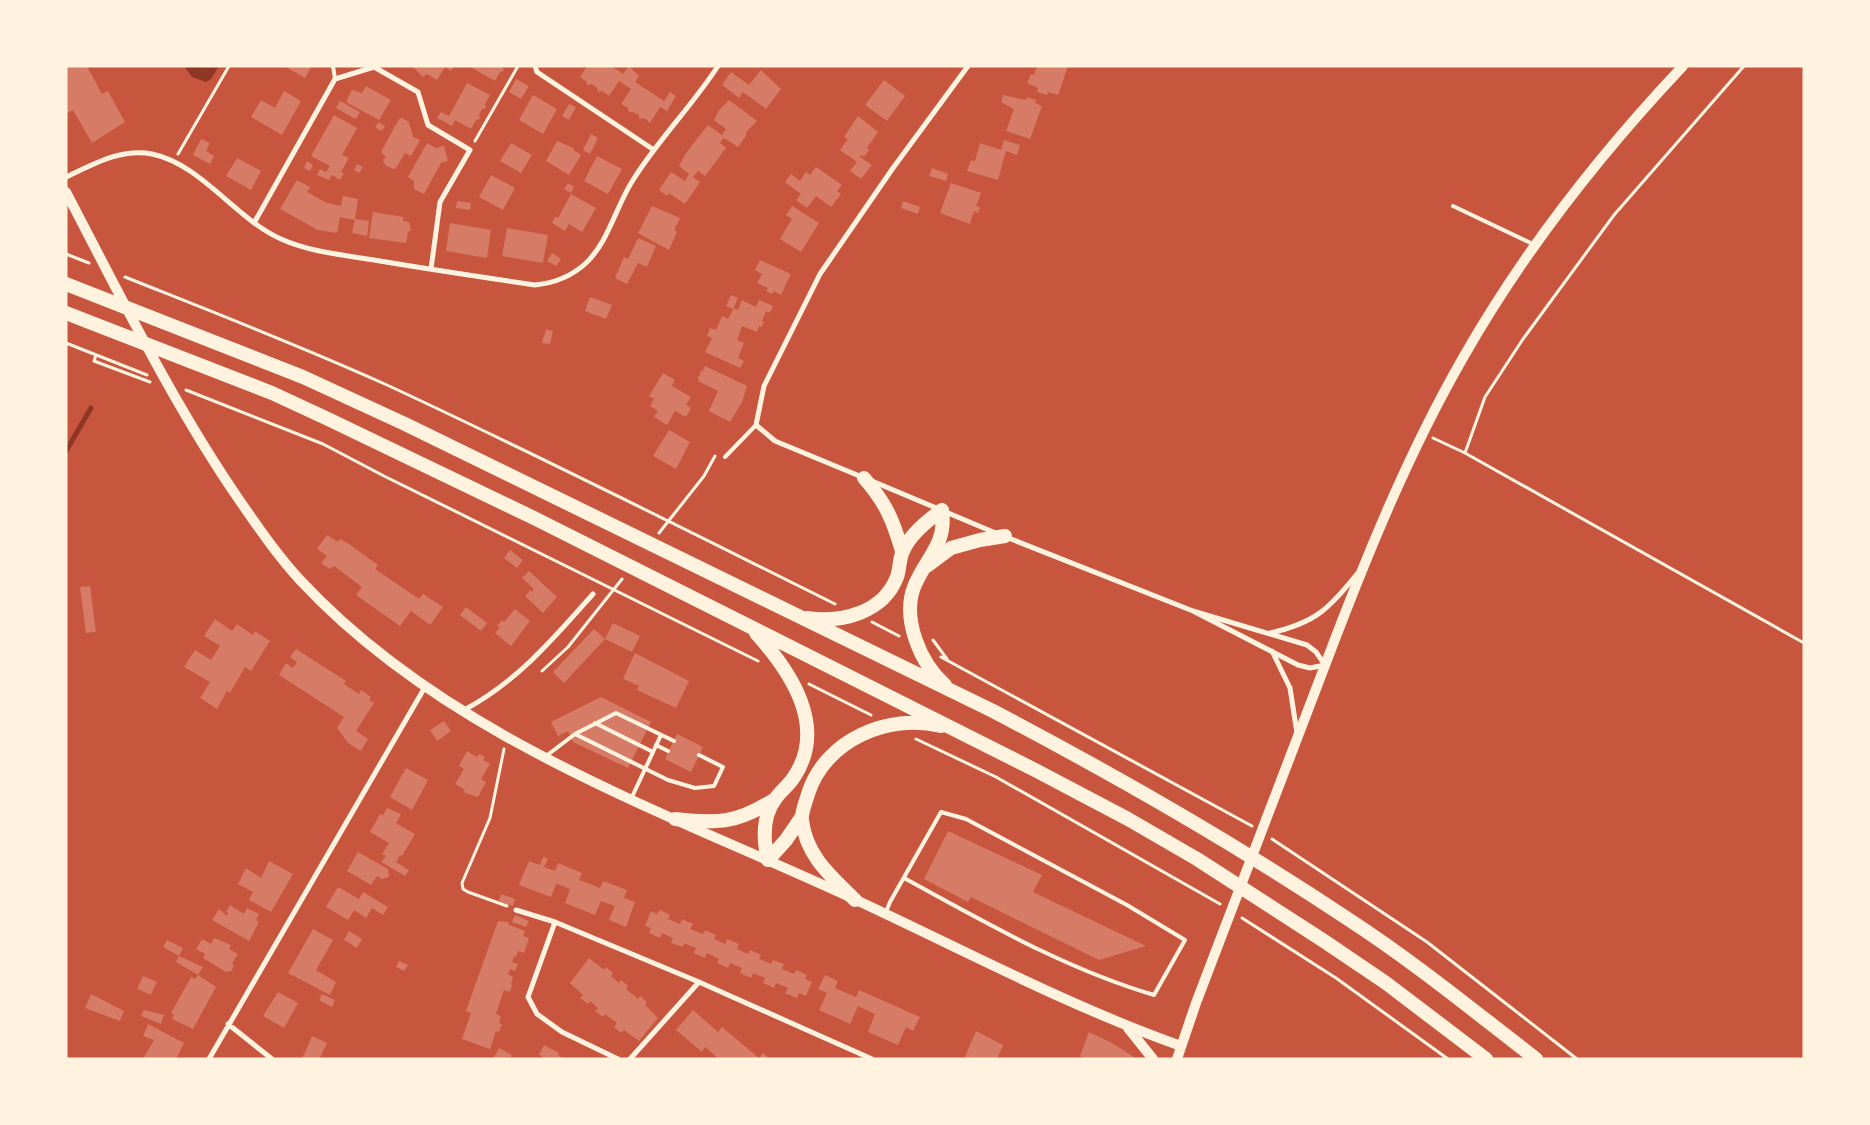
<svg xmlns="http://www.w3.org/2000/svg" width="1870" height="1125" viewBox="0 0 1870 1125" font-family="'Alegreya Sans',sans-serif">
<style>
.water{fill:#8f3625}
.lines{fill:none;stroke-linecap:round;stroke-linejoin:round}
.stream{stroke:#8f3625;stroke-width:5}
.building{fill:#d67c66}
.path{stroke:#fff3e0;stroke-width:3}
.service{stroke:#fff3e0;stroke-width:4}
.minor{stroke:#fff3e0;stroke-width:5}
.secondary{stroke:#fff3e0;stroke-width:10}
.trunk{stroke:#fff3e0;stroke-width:14}
</style>
<rect width="100%" height="100%" fill="#c8553d"/>
<!-- water -->
<path class="water" d="M184,66h35l-8,13 -5,3 -14,-5z"/>
<g class="lines">
<!-- stream -->
<path class="stream" d="M66,451l25,-43"/>
</g>
<!-- building -->
<path class="building" d="M66,66h21l15,28 6,-3 17,31 -33,21 -19,-33 -7,4z
M284,66h28l-7,12z
M412,66h42l-3,5 -6,-4 -8,13 -10,-6 -4,3z
M474,66h28l2,5 -4,1 -5,9 -23,-13z
M587,66h24l12,8 6,-8 10,10 -4,6 29,19 6,-9 6,4 -9,15 -7,-4 -10,16 -6,-5 -5,1v-4l-6,-3h-4l-1,-4 -7,-4 10,-15 -12,-8 -10,15 -7,-5 -4,1 -1,-4 -5,-4 -5,1 -1,-4 -6,-4z
M1037,66h31l-10,29 -10,-3 -1,3 -10,-3 1,-4 -11,-5 4,-9 3,1z
M761,70l20,19 -15,20 -23,-17 -4,6 -17,-13 9,-13 18,13z
M516,79l13,7 -8,13 -12,-7z
M884,80l21,16 -18,25 -22,-16z
M467,83l23,12 -5,9 1,4 -4,1 -3,6 1,4 -4,1 -5,9 -16,-9 -3,6 -15,-8 4,-6 8,4z
M366,86l25,14 -12,20 -33,-18 6,-12 10,3z
M284,91l17,10 -19,34 -31,-18 10,-17 14,8z
M533,95l24,14 -14,25 -24,-14z
M1003,95l23,5 1,-3 9,3 -1,3 7,3 -12,33 -24,-8 8,-22 -13,-7z
M729,100l28,21 -11,11v4l-8,11 -14,-9 -4,5 6,5 -21,28 -7,-5 -5,6 7,5 -15,22 -16,-11 -2,3 -8,-6 12,-18 14,9 4,-7 -10,-8 7,-13 22,-28 14,10 4,-6 -12,-9 5,-10z
M340,101l20,11 -4,7 -20,-11z
M569,104l7,3 -7,13 -7,-4z
M334,115l23,13 -15,27 7,3 -8,14 3,1 -4,7 -8,-5 -3,5 -12,-5 3,-6 6,3 4,-6 -19,-10z
M858,116l20,16 -11,16 2,2 -5,7 -2,-2 -2,2 12,8 -11,14 -11,-8 7,-9 -17,-12 8,-11 -4,-2z
M402,118l7,4 4,15 7,3 -9,16 -6,-3 -9,15 -3,1 -8,-4 -2,-5 3,-3 -5,-5 18,-33z
M378,122l7,4 -3,5 -7,-3z
M591,134l7,4 -8,16 -7,-4z
M201,139l9,4 -4,8 8,5 -4,8 -17,-9z
M1004,140l16,5 -3,10 -11,-4 -8,29 -31,-9 4,-11 4,1 5,-18 21,7z
M557,141l17,7 -1,2 8,5 -12,20 -23,-14z
M427,143l9,5 8,-2 4,15 -7,2 -17,31 -10,-5v-8l-6,-4z
M511,143l21,12 -11,18 -21,-12z
M597,156l25,13 -14,25 -24,-13z
M237,158l24,13 -10,19 -25,-14z
M307,161l6,4 -3,6 -6,-3z
M357,164l6,3 -4,6 -5,-3z
M816,167l26,18 -5,6 4,3 -10,13 -15,-11 -9,12 -11,-8 5,-6 -16,-12 6,-8 9,7 6,-9 4,3z
M932,168l16,6 -2,7 -17,-5z
M491,175l24,13 -12,22 -24,-13z
M297,180l13,7 -3,5 20,11 14,3 2,-10 15,3 -3,21 -15,-3 -3,16 -19,-3 -38,-21z
M568,183l6,4 -3,6 -7,-4z
M951,183l30,10 -5,13 4,1 -2,6 -4,-2 -4,13 -30,-11z
M571,194l25,14 -14,24 -13,-8 -4,7 -13,-8 3,-6 3,1z
M457,201l14,2 -1,7 -14,-2z
M903,201l17,6 -2,7 -17,-6z
M652,206l28,12 -6,12 3,2 -8,18 -31,-17z
M792,206l27,17 -18,29 -21,-13 12,-20 -6,-4z
M373,212l30,5v4l6,1 2,8 -3,2 -2,11 -37,-5z
M355,219l14,2 -2,15 -15,-3z
M450,223l41,7 -4,28 -41,-7z
M507,228l41,7 -5,28 -41,-7z
M638,238l18,8 -9,21 -9,-4 -11,21 -12,-6 9,-21 4,2z
M552,253l9,6 -5,7 -9,-5z
M760,260l31,14 -10,21 -7,-4 -2,3 -6,-3 2,-3 -11,-5 5,-9 -7,-4z
M731,295l7,3 -5,11 -7,-3z
M590,297l22,8 -6,14 -21,-8z
M742,300l14,7 3,-7 14,6 -3,7 -4,-2 -4,10 2,1 -2,5 -3,-1 -2,6 -15,-6 -5,14 7,3 -6,15 6,3 -4,7 -35,-16 7,-14 -5,-2 3,-8 6,2 6,-14 6,3 6,-11 4,2z
M546,329l7,2 -3,13 -8,-1z
M705,366l42,20 -5,16 -12,20 -21,-11 9,-20 -20,-10 1,-2 -2,-2 3,-1v-5l2,1z
M663,373l12,7 -3,6 19,11 -5,8 5,3 -5,9 -11,-6 -8,14 -13,-8 4,-6 -8,-5 4,-7 -5,-3z
M669,430l21,12 -14,27 -23,-13z
M327,535l11,7 2,-3 9,5 29,21 -3,4 44,30 4,-5 20,13 -13,18 -19,-14 -11,15 -44,-31 6,-8 -28,-21 -4,3 -9,-6 6,-7 -10,-7z
M510,550l13,10 -6,8 -13,-10z
M529,571l28,26 -14,16 -18,-17 5,-6 2,2 2,-3 -12,-11z
M90,586l6,46 -10,1 -6,-46z
M466,607l21,16 -6,8 -21,-16z
M515,609l15,12 -19,25 -16,-13 5,-6 -3,-1 5,-6 2,2z
M215,619l17,12 5,-7 16,11 2,-4 15,10 -19,30 -6,-4 -15,26 -3,-2 -10,18 -17,-11 10,-16 -26,-15 11,-17 16,10 9,-14 -16,-10z
M613,623l27,13 -8,16 -27,-13z
M594,629l11,10 -41,44 -11,-11z
M296,649l50,32 -2,3 15,10 2,-4 10,7 -2,3 5,3 -18,28 12,8 -7,12 -13,-8 -11,-15 7,-11 -65,-42 7,-12 7,5 4,-6 -7,-5z
M635,653l54,28 -13,27 -39,-18 2,-4 -16,-7z
M601,697l50,25 -23,46 -55,-26 -5,-11 -10,5 -7,-14z
M444,721l7,10 -14,10 -7,-11z
M677,734l26,13 -12,25 -26,-13z
M467,751l10,6 2,-3 6,3 -2,3 7,4 -9,15 5,3 -8,15 -15,-5 2,-2 -10,-6 9,-15 -5,-3z
M406,768l22,12 -16,30 -22,-13z
M387,808l14,6 -5,9 19,11 -13,22 -2,-1 -4,7 13,8 -4,6 -24,-14 5,-6 -4,-2 7,-11 -19,-11 10,-18 3,1z
M948,831l94,44 -9,17 113,54 -47,14 -128,-63 -3,5 -44,-23z
M358,852l30,17 1,8 -7,2 -5,-3 -6,9 -24,-14z
M543,857l5,2 -4,8 11,4 3,-8 24,10 -3,7 11,4 10,4 3,-7 24,9 -3,8 11,4 -9,25 -17,-7 6,-14 -14,-5 -6,14 -30,-12 5,-14 -7,-3 -7,-2 -5,13 -32,-12 10,-24 11,4z
M269,861l24,13 -22,38 -22,-12 4,-8 -15,-8 8,-16 15,10z
M338,887l21,12 4,-7 25,15 -5,8 -11,-7 -6,10 -12,-8 -6,10 -22,-13z
M501,894l14,5 -2,7 -14,-5z
M230,905l14,9 3,-6 12,6 -3,6 3,2 -10,19 -37,-21 7,-11 8,7 1,-3 -2,-1z
M660,910l10,5 -2,4 12,5 2,-5 11,5 -3,5 13,5 2,-4 11,5 -2,4 11,5 2,-5 12,5 -2,5 11,5 2,-4 11,5 -2,4 12,5 2,-4 11,4 -2,5 12,5 2,-4 11,5 -2,4 7,3 -6,14 -7,-3 -2,5 -12,-5 3,-5 -12,-5 -2,5 -11,-5 2,-5 -12,-5 -2,5 -11,-5 2,-5 -12,-5 -2,5 -11,-5 2,-4 -12,-6 -2,5 -11,-5 2,-5 -12,-5 -1,4 -12,-4 2,-5 -11,-5 -2,5 -11,-5 2,-5 -6,-2 6,-15 6,3z
M515,915l14,6 -3,6 -14,-5z
M498,921l10,1 1,3 16,6 -2,5 6,2 -5,15 -6,-2 -2,6 -2,-1 -2,6 6,2 -3,7 -5,-2 -2,5 5,3 -2,7 1,1 -2,7 -6,-2 -8,24 5,2 -2,7 3,1 -3,8 -3,-1 -6,18 -28,-10 9,-26 -5,-2z
M313,929l20,11 -17,30 20,12 -6,13 -42,-22z
M349,931l13,8 -5,9 -13,-8z
M214,938l17,7 -2,4 9,5 -6,9 2,3 -3,5 -5,1 -23,-14 2,-4 -9,-5 6,-10 9,5z
M167,940l16,8 -4,8 24,11 -5,8 18,12 -23,42 -21,-10 2,-4 -3,-2 20,-36 4,2 3,-4 -22,-13 3,-6 -16,-9z
M589,958l15,12 2,-3 7,6 -2,3 8,7 2,-3 7,6 -2,3 12,10 2,-3 7,6 -2,3 13,13 -19,23 -15,-11 -3,3 -7,-6 3,-4 -12,-9 -2,3 -8,-6 3,-3 -8,-7 -2,3 -8,-6 3,-3 -13,-12z
M399,961l9,4 -4,6 -8,-4z
M825,975l13,6 -3,7 21,9 3,-7 61,27 -7,14 -7,-4 -8,18 -30,-13 7,-18 -17,-8 -8,18 -31,-14 8,-17 -9,-4z
M143,976l14,6 -6,13 -14,-6z
M278,992l20,11 -14,25 -21,-12z
M91,994l33,17 -4,10 -35,-13z
M322,994l13,6 -3,7 -13,-7z
M144,1010l20,5 -3,9 -20,-8z
M693,1010l25,22 4,-5 37,31 4,-5 7,6h-51l-14,-12 -3,5 -26,-22z
M148,1024l36,19 -8,16h-33l11,-19 -11,-4z
M976,1031l27,14 -6,14h-33z
M1089,1032l23,11 25,16h-51l-6,-3z
M312,1036l15,7 -7,15 -18,1z
M544,1045l15,8 -1,2 6,4h-23l1,-3 -3,-1z
M499,1048l13,7 -2,4h-17z"/>
<g class="lines">
<!-- path -->
<path class="path" d="M475,141l43,-75
M178,154l51,-88
M66,254l23,9
M125,277c88,35 176,69 262,108 151,70 299,145 448,219
M66,343l81,32
M96,355l-2,6 56,21
M186,390l137,54 61,32 374,185
M1433,438l32,15 339,190
M1465,453l20,-56 38,-58 91,-124 130,-149
M659,533l45,-57 11,-20
M872,622l27,14
M933,640l14,19
M941,657l311,169
M542,671l26,-24 54,-68
M809,684l62,31
M916,739l80,38 224,127
M504,749l-14,69 -28,65 1,6 5,3 39,14
M1272,839l155,103 150,117
M1242,918l94,60 112,81"/>
<!-- service -->
<path class="service" d="M333,66l2,13
M1453,206l82,39
M725,457l31,-32
M595,723l58,29
M575,734l93,46 27,8 19,-2 9,-19 -24,-12
M656,745l12,6
M546,756l29,-22 41,-21 58,28
M631,799l30,-64
M886,912l4,-10 51,-90 25,7 161,86 58,35 -31,55c-89,-26 -169,-73 -250,-117"/>
<!-- minor -->
<path class="minor" d="M535,66l2,6 117,78
M66,177c28,-13 55,-29 86,-23 49,10 84,65 129,85 29,13 62,16 93,21 53,9 107,17 161,25 20,-2 36,-8 51,-22 23,-22 30,-57 47,-83 25,-40 59,-74 85,-114
M254,223l81,-144 39,-12 44,25 10,33 42,25 -30,52 -9,67
M862,477l-87,-36 -19,-16 8,-39 56,-112 73,-106 75,-102
M872,481l126,53
M1006,537l187,74 114,34 9,7 9,13 -15,3 -12,-3 -105,-54
M1270,633c45,-10 59,-24 87,-59
M1272,651l18,37 7,45
M464,710c53,-28 90,-72 129,-116
M516,910l39,12 144,60 173,77
M555,922l-27,75 9,17 25,18 56,27
M228,1024l44,35
M209,1059l216,-372
M630,1059l69,-77"/>
<!-- secondary -->
<path class="secondary" d="M66,192c55,105 108,214 176,312 18,26 36,52 58,76 147,158 362,230 554,319 108,50 214,107 327,147
M1128,1028l25,31
M1177,1059l19,-56c42,-111 85,-223 128,-335 40,-106 83,-213 140,-312 60,-105 136,-202 219,-290"/>
<!-- trunk -->
<path class="trunk" d="M66,284l237,93 102,47 588,287c122,64 241,132 355,208 66,43 126,92 188,140
M66,313l206,80 56,26 206,99 503,253 91,48 69,40 127,82 62,42 100,76
M864,478c22,25 29,42 38,73
M927,566l24,-18 29,-8 25,-4
M807,618c35,5 76,-5 90,-41 3,-8 2,-18 6,-26 7,-17 25,-31 39,-41 5,35 -16,47 -28,77 -12,32 6,76 31,98
M756,633c34,38 72,93 38,144 -5,8 -13,14 -18,21 -14,18 -13,41 -8,62
M675,819c43,5 63,4 100,-20
M768,860l18,-20 15,-22
M855,900c-24,-24 -49,-44 -53,-80 -1,-8 4,-18 6,-26 17,-54 80,-81 133,-68"/>
</g>
<!-- border -->
<rect width="1870" height="1125" fill="none" stroke="#fff3e0" stroke-width="135"/>
</svg>
